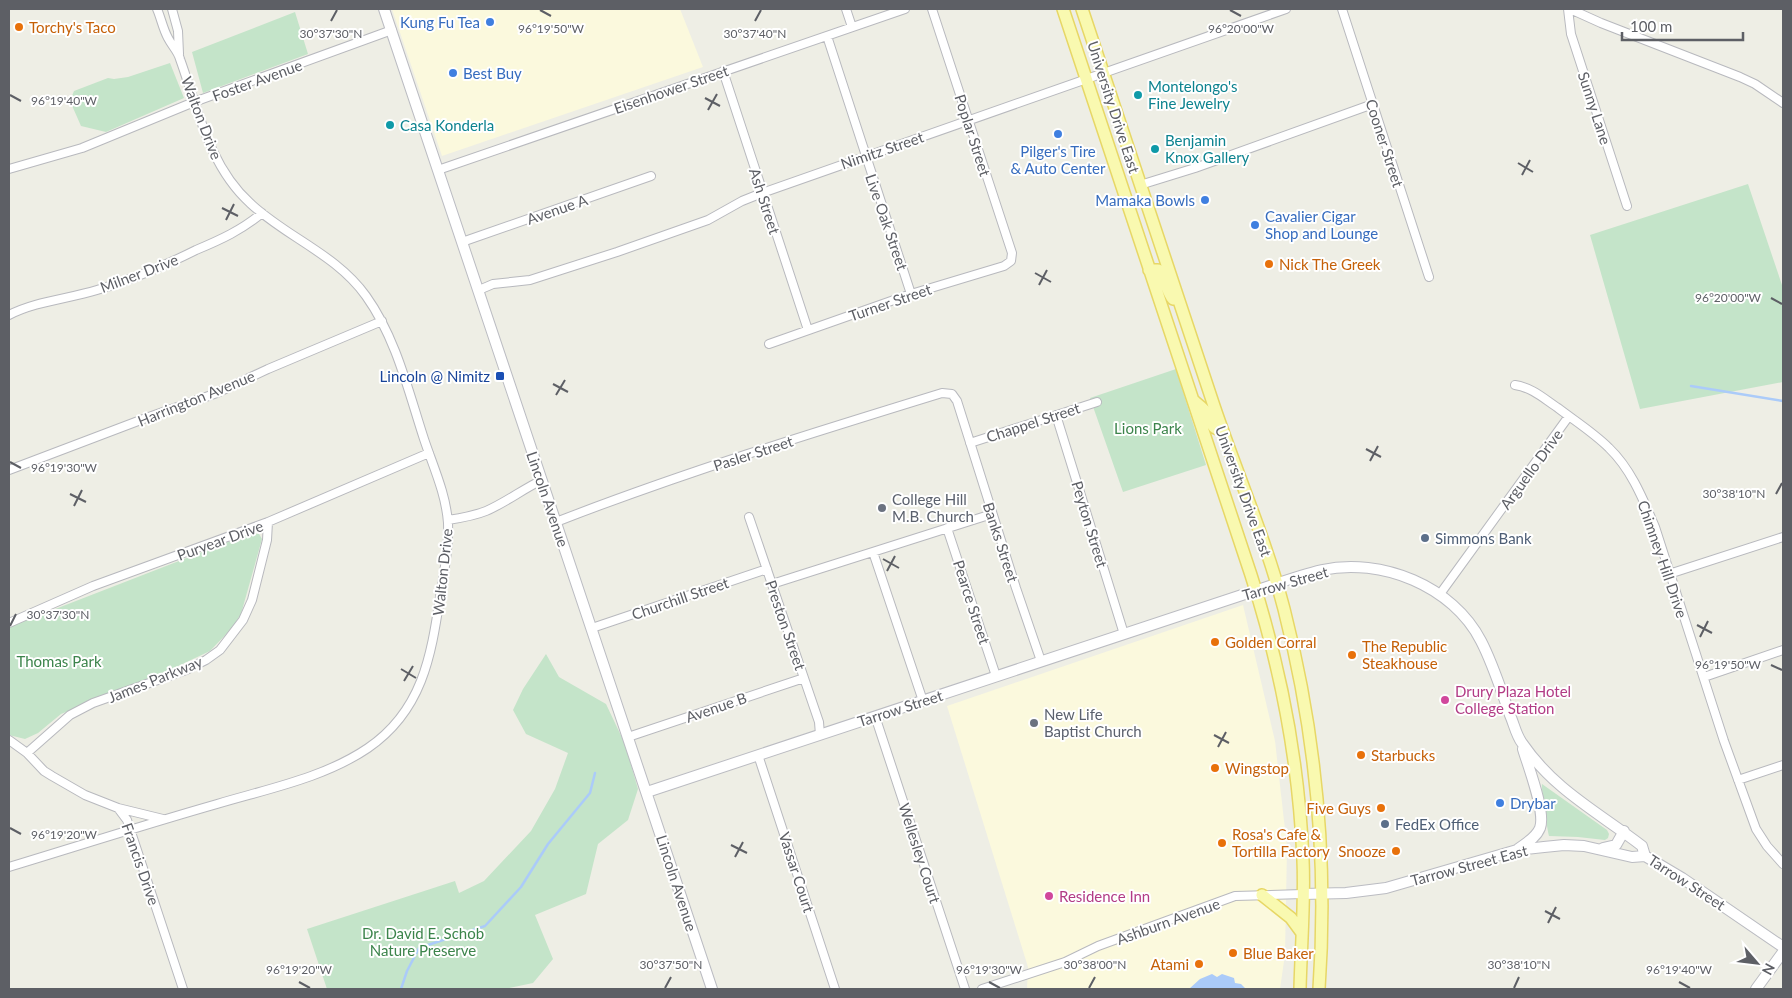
<svg xmlns="http://www.w3.org/2000/svg" width="1792" height="998" viewBox="0 0 1792 998" font-family="Lato,sans-serif">
<style>
.commercial{fill:#fbf9dd}
.green{fill:#c4e4c9}
.water{fill:#abcbf9}
.lines{fill:none;stroke-linecap:round;stroke-linejoin:round}
.stream{stroke:#abcbf9;stroke-width:2.5}
.street-casing{stroke:#b8b9be;stroke-width:10}
.secondary-casing{stroke:#bbbcc2;stroke-width:12}
.primary-casing{stroke:#e7d766;stroke-width:14}
.street{stroke:#fff;stroke-width:8}
.secondary{stroke:#fff;stroke-width:10}
.primary{stroke:#f9f9b0;stroke-width:11}
.ticks{fill:none;stroke:#5d5f65;stroke-width:2}
.shop-dot{fill:#3f7fe0;stroke:#fff;stroke-width:2}
.food-dot{fill:#e8710a;stroke:#fff;stroke-width:2}
.culture-dot{fill:#0f9aa8;stroke:#fff;stroke-width:2}
.transit-dot{fill:#1a4fb4;stroke:#fff;stroke-width:2}
.worship-dot{fill:#6b7280;stroke:#fff;stroke-width:2}
.service-dot{fill:#5c6f8a;stroke:#fff;stroke-width:2}
.hotel-dot{fill:#d1479c;stroke:#fff;stroke-width:2}
.labels{text-anchor:middle;dominant-baseline:central;stroke-width:4;stroke-linejoin:round;paint-order:stroke}
.shop-label{font-size:15px;fill:#366cbe;stroke:#fff;text-anchor:start}
.food-label{font-size:15px;fill:#c56008;stroke:#fff;text-anchor:start}
.street-label{font-size:15px;fill:#5d5f65;stroke:#fff}
.culture-label{font-size:15px;fill:#0d838f;stroke:#fff;text-anchor:start}
.transit-label{font-size:15px;fill:#164399;stroke:#fff;text-anchor:end}
.park-label{font-size:15px;fill:#3c844b;stroke:#fff}
.worship-label{font-size:15px;fill:#5b616d;stroke:#fff;text-anchor:start}
.service-label{font-size:15px;fill:#4e5e75;stroke:#fff;text-anchor:start}
.hotel-label{font-size:15px;fill:#b23c85;stroke:#fff;text-anchor:start}
.ticks-label{font-size:12px;text-anchor:middle;fill:#5d5f65;stroke:#fff;stroke-width:4;stroke-linejoin:round;paint-order:stroke}
</style>
<rect width="100%" height="100%" fill="#eeeee5"/>
<!-- commercial -->
<path class="commercial" d="M392,9h288l23,58 -261,89z
M1243,605l32,136 12,106 -2,107 -5,35h-253l1,-22 -81,-261z"/>
<!-- green -->
<path class="green" d="M295,12l13,42 -105,39 -11,-41z
M170,63l14,35 -78,34 -25,-6 -11,-25 4,-10 34,-13 6,1 14,-2z
M1748,184l35,104v94l-143,27 -50,-174z
M1176,369l30,96 -83,27 -33,-94z
M251,533l8,1 3,5 -21,75 -9,14 -22,23 -36,17 -113,46 -23,19 -13,6 -16,-4v-108z
M546,654l13,23 47,27 19,40 13,45 -10,31 -30,24 -12,50 -51,21 18,44 -20,24 -28,6h-178l-20,-60 148,-48 4,12 25,-12 47,-50 24,-42 13,-36 -42,-19 -13,-24 10,-21z
M1542,784l65,46 2,4 -1,4 -3,2 -27,-3 -29,-1c-2,-8 -8,-49 -7,-52z"/>
<!-- water -->
<path class="water" d="M1212,974l5,3 5,-3 12,4 1,5 6,1 5,5h-57l11,-10z"/>
<g class="lines">
<!-- stream -->
<path class="stream" d="M1691,386l92,15
M401,989l6,-18 12,-23 66,-22 36,-39 27,-43 42,-51 5,-20"/>
<!-- street casing -->
<g class="street-casing">
<path id="street" d="M172,9l6,22 1,23
M846,9l6,18
M1342,9l87,268
M1568,9l3,25 56,172
M1570,9l31,14 139,54 15,7 28,19
M827,36l84,258
M723,71l85,259
M9,169l73,-21 112,-46 198,-72
M438,170l467,-161
M1140,185l55,-17 178,-64
M462,242l189,-66
M479,290l14,-6 37,-4 87,-28 91,-32 34,-19 20,-8 524,-184
M9,315c27,-14 59,-16 88,-25 34,-10 67,-24 99,-40 24,-10 46,-20 66,-37
M769,344l142,-50 93,-28 7,-5 1,-8 -80,-244
M1515,385c18,3 28,13 43,23 17,13 36,25 51,40 22,21 34,51 46,79l69,214 32,88 11,17 16,18
M1056,415l68,219
M970,443l127,-41
M9,470l137,-52 71,-25 51,-24 114,-48
M749,517l70,205 1,13
M448,520c13,-2 26,-4 38,-9 19,-8 37,-22 56,-31
M556,522c126,-49 256,-89 386,-129l10,1 5,7 59,187 25,73
M947,528l49,148
M873,552l50,149
M1669,574l114,-37
M772,584l220,-70
M1440,594l129,-178
M9,623l84,-37 175,-64 161,-69
M592,628l175,-59
M1704,677l79,-27
M875,716l90,273
M628,737l176,-59
M9,740l18,13 17,18 8,5 33,19 33,13 9,12 3,9 53,160
M27,753l43,-38 23,-12 93,-33 20,-10 14,-10 23,-30 9,-20 15,-60 1,-18
M758,755l77,234
M1738,780l45,-15
M118,808l45,11
M9,867c69,-21 138,-43 208,-63 50,-15 107,-26 151,-56 54,-37 63,-91 72,-151 4,-25 9,-49 8,-74 -2,-29 -15,-57 -24,-84 -16,-49 -28,-101 -58,-143 -30,-42 -80,-59 -116,-93 -41,-37 -52,-94 -70,-144 -2,-8 -8,-13 -12,-21 -5,-9 -7,-20 -11,-29
M982,989l83,-27 33,-16 137,-50 68,-2"/>
</g>
<!-- secondary casing -->
<g class="secondary-casing">
<path id="secondary" d="M384,9l328,980
M647,792l598,-198c26,-8 51,-18 77,-24 59,-13 131,16 159,71 12,23 20,49 29,74 4,9 6,20 12,28 32,47 76,69 120,103l3,10 37,22 101,69
M1603,848l13,-3 8,-14
M1518,849c8,-6 18,-11 22,-21 6,-16 -12,-62 -17,-79
M1303,894l43,-1 40,-5 131,-38 27,-3 20,-2 20,1 48,11 13,-1
M1756,989l27,-37"/>
</g>
<!-- primary casing -->
<g class="primary-casing">
<path id="primary" d="M1063,9l188,566c30,93 48,187 52,285 2,43 -2,86 -3,129
M1082,9c43,133 88,265 132,397 23,68 52,134 70,203 32,125 44,252 35,380
M1149,270h9c8,7 8,21 15,29
M1194,401c4,4 10,7 12,12 6,8 4,16 16,17
M1262,895l29,23 11,15"/>
</g>
<!-- street -->
<use href="#street" class="street"/>
<!-- secondary -->
<use href="#secondary" class="secondary"/>
<!-- primary -->
<use href="#primary" class="primary"/>
</g>
<!-- ticks -->
<path class="ticks" d="M540,10l11,6M1230,10l11,6M331,21l6,-11M755,21l6,-11M10,95l11,6M705,98l15,8M708,110l9,-16M1518,163l15,9M1522,175l8,-15M222,208l16,8M226,220l8,-16M1035,273l16,9M1039,285l8,-15M1771,298l11,6M553,384l15,8M556,395l9,-15M1366,449l15,8M1370,461l8,-15M10,462l11,6M70,494l16,8M1776,494l6,-11M74,506l8,-16M883,559l16,9M887,571l8,-15M1697,625l15,8M10,626l6,-12M1700,637l8,-16M1771,665l11,5M401,669l15,9M404,681l9,-15M1214,735l15,8M1218,747l8,-15M10,828l11,6M731,845l16,8M735,857l8,-15M1545,911l15,8M1548,923l8,-16M299,982l11,6M989,982l11,6M1679,982l11,6M665,988l6,-11M1089,988l6,-11M1514,988l5,-11"/>
<!-- markers -->
<g class="shop-dot">
<circle cx="490" cy="22" r="5"/>
<circle cx="453" cy="73" r="5"/>
<circle cx="1058" cy="134" r="5"/>
<circle cx="1205" cy="200" r="5"/>
<circle cx="1255" cy="225" r="5"/>
<circle cx="1500" cy="803" r="5"/>
</g>
<g class="food-dot">
<circle cx="19" cy="27" r="5"/>
<circle cx="1269" cy="264" r="5"/>
<circle cx="1215" cy="642" r="5"/>
<circle cx="1352" cy="655" r="5"/>
<circle cx="1361" cy="755" r="5"/>
<circle cx="1215" cy="768" r="5"/>
<circle cx="1381" cy="808" r="5"/>
<circle cx="1222" cy="843" r="5"/>
<circle cx="1396" cy="851" r="5"/>
<circle cx="1233" cy="953" r="5"/>
<circle cx="1199" cy="964" r="5"/>
</g>
<g class="culture-dot">
<circle cx="1138" cy="95" r="5"/>
<circle cx="390" cy="125" r="5"/>
<circle cx="1155" cy="149" r="5"/>
</g>
<rect class="transit-dot" x="495" y="371" width="10" height="10" rx="2.5"/>
<g class="worship-dot">
<circle cx="882" cy="508" r="5"/>
<circle cx="1034" cy="723" r="5"/>
</g>
<g class="service-dot">
<circle cx="1425" cy="538" r="5"/>
<circle cx="1385" cy="824" r="5"/>
</g>
<g class="hotel-dot">
<circle cx="1445" cy="700" r="5"/>
<circle cx="1049" cy="896" r="5"/>
</g>
<g class="labels">
<!-- shop labels -->
<g class="shop-label">
<text x="480" y="22" text-anchor="end">Kung Fu Tea</text>
<text x="463" y="73">Best Buy</text>
<text x="1058" y="151" text-anchor="middle">Pilger's Tire<tspan x="1058" dy="17">&amp; Auto Center</tspan></text>
<text x="1195" y="200" text-anchor="end">Mamaka Bowls</text>
<text x="1265" y="216">Cavalier Cigar<tspan x="1265" dy="17">Shop and Lounge</tspan></text>
<text x="1510" y="803">Drybar</text>
</g>
<!-- food labels -->
<g class="food-label">
<text x="29" y="27">Torchy's Taco</text>
<text x="1279" y="264">Nick The Greek</text>
<text x="1225" y="642">Golden Corral</text>
<text x="1362" y="646">The Republic<tspan x="1362" dy="17">Steakhouse</tspan></text>
<text x="1371" y="755">Starbucks</text>
<text x="1225" y="768">Wingstop</text>
<text x="1371" y="808" text-anchor="end">Five Guys</text>
<text x="1232" y="834">Rosa's Cafe &amp;<tspan x="1232" dy="17">Tortilla Factory</tspan></text>
<text x="1386" y="851" text-anchor="end">Snooze</text>
<text x="1243" y="953">Blue Baker</text>
<text x="1189" y="964" text-anchor="end">Atami</text>
</g>
<!-- street labels -->
<g class="street-label">
<text transform="translate(257 80) rotate(-20)">Foster Avenue</text>
<text transform="translate(671 89) rotate(-19)">Eisenhower Street</text>
<text transform="translate(1114 107) rotate(72)">University Drive East</text>
<text transform="translate(1595 108) rotate(72)">Sunny Lane</text>
<text transform="translate(202 118) rotate(69)">Walton Drive</text>
<text transform="translate(973 135) rotate(72)">Poplar Street</text>
<text transform="translate(1385 143) rotate(72)">Cooner Street</text>
<text transform="translate(882 150) rotate(-19)">Nimitz Street</text>
<text transform="translate(765 201) rotate(72)">Ash Street</text>
<text transform="translate(557 209) rotate(-19)">Avenue A</text>
<text transform="translate(887 222) rotate(71)">Live Oak Street</text>
<text transform="translate(139 273) rotate(-21)">Milner Drive</text>
<text transform="translate(890 302) rotate(-19)">Turner Street</text>
<text transform="translate(196 398) rotate(-22)">Harrington Avenue</text>
<text transform="translate(1033 422) rotate(-18)">Chappel Street</text>
<text transform="translate(753 453) rotate(-18)">Pasler Street</text>
<text transform="translate(1531 469) rotate(-54)">Arguello Drive</text>
<text transform="translate(1244 491) rotate(70)">University Drive East</text>
<text transform="translate(548 499) rotate(71)">Lincoln Avenue</text>
<text transform="translate(1090 524) rotate(73)">Peyton Street</text>
<text transform="translate(220 540) rotate(-20)">Puryear Drive</text>
<text transform="translate(1001 542) rotate(72)">Banks Street</text>
<text transform="translate(1663 559) rotate(71)">Chimney Hill Drive</text>
<text transform="translate(442 572) rotate(-84)">Walton Drive</text>
<text transform="translate(1285 583) rotate(-16)">Tarrow Street</text>
<text transform="translate(680 598) rotate(-19)">Churchill Street</text>
<text transform="translate(972 602) rotate(72)">Pearce Street</text>
<text transform="translate(786 625) rotate(71)">Preston Street</text>
<text transform="translate(155 679) rotate(-22)">James Parkway</text>
<text transform="translate(716 707) rotate(-19)">Avenue B</text>
<text transform="translate(900 708) rotate(-18)">Tarrow Street</text>
<text transform="translate(920 853) rotate(72)">Wellesley Court</text>
<text transform="translate(141 864) rotate(71)">Francis Drive</text>
<text transform="translate(1469 865) rotate(-15)">Tarrow Street East</text>
<text transform="translate(797 872) rotate(72)">Vassar Court</text>
<text transform="translate(1687 882) rotate(33)">Tarrow Street</text>
<text transform="translate(677 883) rotate(72)">Lincoln Avenue</text>
<text transform="translate(1168 921) rotate(-20)">Ashburn Avenue</text>
</g>
<!-- culture labels -->
<g class="culture-label">
<text x="1148" y="86">Montelongo's<tspan x="1148" dy="17">Fine Jewelry</tspan></text>
<text x="400" y="125">Casa Konderla</text>
<text x="1165" y="140">Benjamin<tspan x="1165" dy="17">Knox Gallery</tspan></text>
</g>
<!-- transit labels -->
<g class="transit-label">
<text x="490" y="376">Lincoln @ Nimitz</text>
</g>
<!-- park labels -->
<g class="park-label">
<text x="1148" y="428">Lions Park</text>
<text x="59" y="661">Thomas Park</text>
<text x="423" y="933">Dr. David E. Schob<tspan x="423" dy="17">Nature Preserve</tspan></text>
</g>
<!-- worship labels -->
<g class="worship-label">
<text x="892" y="499">College Hill<tspan x="892" dy="17">M.B. Church</tspan></text>
<text x="1044" y="714">New Life<tspan x="1044" dy="17">Baptist Church</tspan></text>
</g>
<!-- service labels -->
<g class="service-label">
<text x="1435" y="538">Simmons Bank</text>
<text x="1395" y="824">FedEx Office</text>
</g>
<!-- hotel labels -->
<g class="hotel-label">
<text x="1455" y="691">Drury Plaza Hotel<tspan x="1455" dy="17">College Station</tspan></text>
<text x="1059" y="896">Residence Inn</text>
</g>
</g>
<g class="ticks-label">
<text x="551" y="33">96°19'50"W</text>
<text x="1241" y="33">96°20'00"W</text>
<text x="331" y="38">30°37'30"N</text>
<text x="755" y="38">30°37'40"N</text>
<text x="64" y="105">96°19'40"W</text>
<text x="1728" y="302">96°20'00"W</text>
<text x="64" y="472">96°19'30"W</text>
<text x="1734" y="498">30°38'10"N</text>
<text x="58" y="619">30°37'30"N</text>
<text x="1728" y="669">96°19'50"W</text>
<text x="64" y="839">96°19'20"W</text>
<text x="671" y="969">30°37'50"N</text>
<text x="1095" y="969">30°38'00"N</text>
<text x="1519" y="969">30°38'10"N</text>
<text x="299" y="974">96°19'20"W</text>
<text x="989" y="974">96°19'30"W</text>
<text x="1679" y="974">96°19'40"W</text>
</g>
<!-- border -->
<rect width="1792" height="998" fill="none" stroke="#5d5f65" stroke-width="20"/>
<!-- north arrow -->
<g transform="translate(1757 963) rotate(118)" stroke="#ffffff" stroke-width="4" paint-order="stroke">
<path d="M0-4L9 19L0 12L-9 19Z" fill="#5d5f65"/>
<text y="-8" font-size="14" font-weight="bold" text-anchor="middle" fill="#5d5f65">N</text>
</g>
<!-- scale -->
<path d="M1622 32v8h121v-8" fill="none" stroke="#5d5f65" stroke-width="2.5"/>
<text x="1630" y="32" font-size="15" fill="#5d5f65" stroke="#ffffff" stroke-width="4" paint-order="stroke">100 m</text>
</svg>
